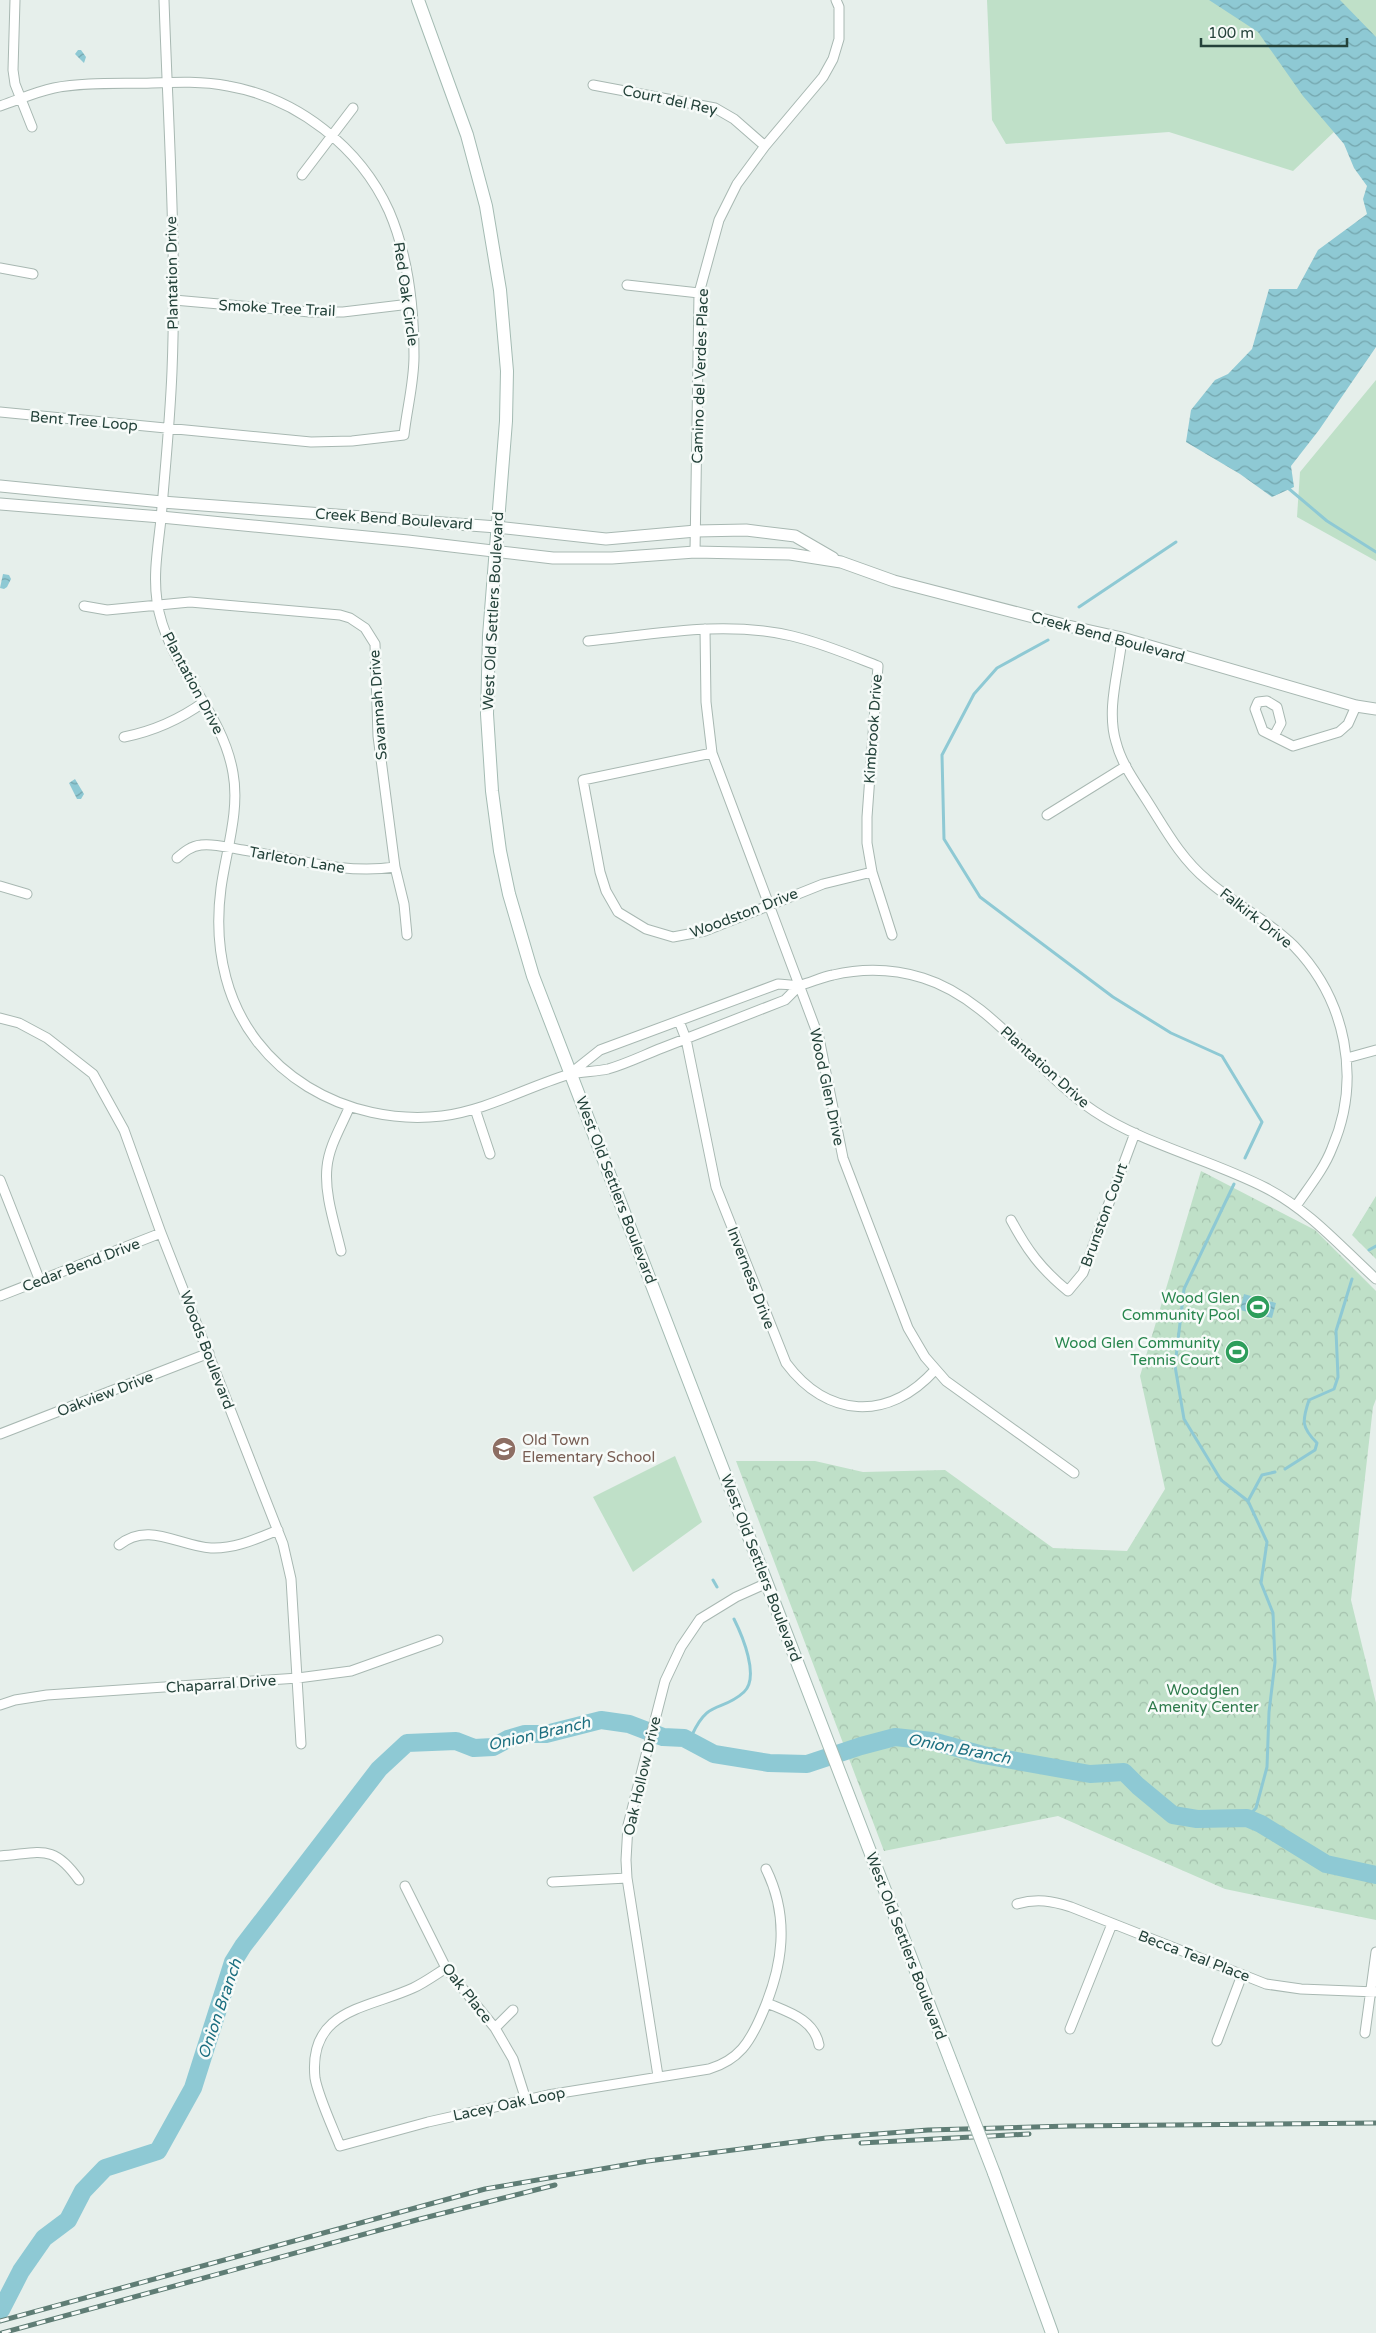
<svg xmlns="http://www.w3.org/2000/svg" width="1376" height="2333" viewBox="0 0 1376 2333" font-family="'Varela Round',sans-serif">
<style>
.green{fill:#bfe0c8}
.forest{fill:url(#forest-crowns)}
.water{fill:url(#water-waves)}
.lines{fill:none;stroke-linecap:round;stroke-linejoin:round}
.stream{stroke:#8ec9d4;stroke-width:3}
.river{stroke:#8ec9d4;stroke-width:18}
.minor-casing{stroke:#a8b8b2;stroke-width:11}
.tertiary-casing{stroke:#a8b8b2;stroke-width:13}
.secondary-casing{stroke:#a4bbb3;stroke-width:14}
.minor{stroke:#fff;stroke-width:9}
.tertiary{stroke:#fff;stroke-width:11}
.secondary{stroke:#fff;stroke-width:12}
.rail-casing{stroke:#5f7d75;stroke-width:5}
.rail{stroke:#f7fbf9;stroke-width:3;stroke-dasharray:9;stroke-linecap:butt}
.secondary-bridge-casing{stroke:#a4bbb3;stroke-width:14;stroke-linecap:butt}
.secondary-bridge{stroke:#fff;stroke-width:12}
.labels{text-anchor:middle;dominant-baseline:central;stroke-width:5;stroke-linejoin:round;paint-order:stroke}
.street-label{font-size:15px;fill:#24423a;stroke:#f7fbf9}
.leisure-label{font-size:15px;fill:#27864d;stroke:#f7fbf9;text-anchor:end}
.education-label{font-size:15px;fill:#785e54;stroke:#f7fbf9;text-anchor:start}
.park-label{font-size:15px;fill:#2d7a4b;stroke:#f7fbf9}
.water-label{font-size:16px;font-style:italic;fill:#1c6f80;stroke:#f7fbf9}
</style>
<defs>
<pattern id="forest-crowns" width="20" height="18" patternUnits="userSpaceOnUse" patternTransform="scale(1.25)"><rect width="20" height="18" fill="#bfe0c8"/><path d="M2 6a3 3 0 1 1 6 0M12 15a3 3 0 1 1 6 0" fill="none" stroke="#a4c1ad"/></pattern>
<pattern id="water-waves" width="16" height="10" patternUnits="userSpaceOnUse" patternTransform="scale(1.25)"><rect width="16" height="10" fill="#8ec9d4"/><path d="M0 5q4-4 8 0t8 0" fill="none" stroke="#74a5ad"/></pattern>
</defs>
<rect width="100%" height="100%" fill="#e6efeb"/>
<!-- green -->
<path class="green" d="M987,0h389v92l-83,79 -124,-39 -163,12 -14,-24z
M1376,380v181l-79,-44 3,-45z
M675,1456l27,66 -69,50 -40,-75z"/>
<!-- forest -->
<path class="forest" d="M1201,1171l114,59 61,61v108l-3,8 -22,193 25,103v217l-151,-31 -167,-73 -174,35 -148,-390h79l48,11 82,-2 108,78 74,3 38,-62 -25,-113z
M1376,1196v63l-24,-24z"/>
<!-- water -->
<path class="water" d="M1209,0h131l36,37v310l-57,83 -28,36 3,21 -22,10 -32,-23 -54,-32 5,-32 24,-30 13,-6 24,-25 17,-60h28l21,-39 49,-36 -4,-15 4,-13 -13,-18 -10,-24 -41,-48 -45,-64z
M78,50h3l5,7 -2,6 -9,-9z
M3,574l6,1 2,4 -4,8 -3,2 -4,-1z
M75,779l9,15 -3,5h-4l-8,-16z
M1244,1294l32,9 -4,15 -32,-8z"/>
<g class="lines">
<!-- stream -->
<path class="stream" d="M1288,488l39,33 49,31
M1079,607l97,-65
M1048,640l-51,28 -23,26 -32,61 2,84 36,58 133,100 58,36 51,23 40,66 -17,36
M1234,1184l-50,105 -9,77 9,53 37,61 27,21
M1369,1250l7,-4
M1285,1469l30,-19 2,-7c-16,-16 -15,-22 -8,-43l25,-11 4,-12 -2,-46 16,-52
M713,1580l4,7
M684,1738l8,-3c17,-37 29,-22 52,-43 16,-15 -2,-57 -10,-73
M1247,1818l9,-10 11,-41 2,-55 6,-50 -2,-49 -12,-30 6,-41 -19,-41 14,-26 13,-3"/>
<!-- river -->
<path class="river" d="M1,2310l20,-39 23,-33 24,-18 15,-29 22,-23 53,-17 35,-63 40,-126 10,-16 136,-177 28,-26 49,-2 18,7 19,-1 15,-8 17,-5h21l55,-14 28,4 34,13 21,1 30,16 55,9 38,1 54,-18 34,-9 37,4 51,14 107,19 34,-2 14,14 35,29 24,4 50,-1 14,6 65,40 50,11"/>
<!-- minor casing -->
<g class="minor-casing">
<path id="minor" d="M15,0l-2,70 2,14 17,43
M164,0c4,123 13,248 8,371 -2,50 -7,99 -11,148 -3,28 -8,55 -4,82 9,65 65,107 76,172 7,38 -7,78 -12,115 -4,30 -3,60 5,90 25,95 121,149 216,138 45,-6 83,-28 125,-41 13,-4 28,-3 41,-6 18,-5 36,-14 54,-21 41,-16 82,-32 123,-48l15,-15
M593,85l122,23 19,11 31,27
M0,106c18,-6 35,-14 54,-18 31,-6 66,-4 98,-5 25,-1 51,-2 76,3 69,12 132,61 161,125 19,44 25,98 25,145 0,27 -7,52 -10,79l-52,6 -41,1 -311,-30
M302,175l51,-67
M0,268l33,6
M627,285l72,8
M174,300l136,12h33l67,-8
M695,552l4,-259 20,-73 18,-36 28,-38 58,-69 10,-18 6,-20v-32l-3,-7
M84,606l23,4 83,-8 150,13 10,3 15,10 10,16 3,92 17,131 9,37 3,31
M705,629l1,73 6,51 107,285 24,120 65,170 17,29 21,24 128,92
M1122,638c-3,33 -16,71 -6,104 5,20 17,37 28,54 19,29 35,61 63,84 27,24 61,40 87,66 52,54 68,133 38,202 -8,21 -23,39 -36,58
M588,641c67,-7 137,-21 204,-5 30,7 58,19 86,30l-11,151v26l5,29 20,63
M1274,736l7,-13 -4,-16 -10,-6 -9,1 -3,7 8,22 30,15 46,-14 9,-8 8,-18
M124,737c30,-6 55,-17 80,-35
M712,753l-129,27 17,92 6,19 12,21 28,17 27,8 32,-6 118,-47 49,-12
M1047,815l79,-49
M177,858c7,-6 14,-12 24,-13 13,-2 28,3 42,5 51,8 100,25 152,17
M0,886l27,8
M0,1018l19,5 28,15 46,36 31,56 37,103 122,311 8,35 10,165
M679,1021l7,18 30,148 70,176c41,55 102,59 149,7
M1347,1058l29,-8
M571,1073l29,-23 178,-66c7,0 16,2 23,1 11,-3 21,-8 32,-10 30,-7 61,-6 90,3 68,21 113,94 171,133 49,33 118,49 172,77 43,22 75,59 110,91
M475,1109l15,45
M0,1180l40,101
M1011,1220c16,30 30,49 57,71l15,-18 52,-140
M341,1251c-6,-26 -17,-57 -14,-84 2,-21 14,-40 22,-59
M0,1296l161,-63
M0,1434l209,-81
M119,1545c29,-24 60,1 92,3 24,1 45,-9 67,-18
M0,1705l15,-5 32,-5 251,-17 53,-7 87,-31
M0,1856c41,-3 53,-13 79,24
M552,1882l75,-4
M405,1886l41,82 49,60 18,31 13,41
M1017,1904c20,-6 35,-3 54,3l195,77 35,5 75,3
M446,1968c-11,7 -22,15 -33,20 -46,21 -105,21 -98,90 3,18 18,50 25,68l88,-24 120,-27 161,-26c30,-9 41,-27 53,-55 21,-48 28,-96 4,-145
M767,2003c21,9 47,16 52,42
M495,2028l18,-18
M1070,2029l42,-105
M1365,2033l11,-81
M1217,2041l25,-66
M658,2076l-31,-198 -1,-18 2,-35 37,-144 16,-34 19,-28 36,-22 31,-14"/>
</g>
<!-- tertiary casing -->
<g class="tertiary-casing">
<path id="tertiary" d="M0,486l162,16 335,25 109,12 90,-8 50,-1 49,6 38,22
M0,504l161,13 247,24 145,17h59l83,-6 95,2 51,8 53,19 174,45 54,12 234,68 20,3"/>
</g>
<!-- secondary casing -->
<g class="secondary-casing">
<path id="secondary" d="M418,0l49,135 19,71 14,84 7,81 -1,50 -17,215 -2,78 5,77 8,60 9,43 24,82 420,1091
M994,2173l58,160"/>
</g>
<!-- minor -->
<use href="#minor" class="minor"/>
<!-- tertiary -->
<use href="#tertiary" class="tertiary"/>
<!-- secondary -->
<use href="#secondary" class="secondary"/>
<!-- rail casing -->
<g class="rail-casing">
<path id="rail" d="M861,2143l168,-9
M0,2321l485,-132 163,-28 178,-23 102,-8 142,-4 306,-3
M2,2333l418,-114 135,-34"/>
</g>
<!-- rail -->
<use href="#rail" class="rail"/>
<!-- secondary-bridge casing -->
<g class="secondary-bridge-casing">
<path id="secondary-bridge" d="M953,2067l41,106"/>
</g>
<!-- secondary-bridge -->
<use href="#secondary-bridge" class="secondary-bridge"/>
</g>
<!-- icons -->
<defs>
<g id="stadium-disc" transform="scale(1.25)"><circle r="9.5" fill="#2e9e5b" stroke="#f7fbf9"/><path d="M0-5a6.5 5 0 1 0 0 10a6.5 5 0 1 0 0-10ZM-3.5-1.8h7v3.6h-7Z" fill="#fff"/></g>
<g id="school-disc" transform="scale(1.25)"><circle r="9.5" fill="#8d6e63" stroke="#f7fbf9"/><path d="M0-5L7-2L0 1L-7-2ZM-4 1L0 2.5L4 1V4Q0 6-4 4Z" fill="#fff"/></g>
</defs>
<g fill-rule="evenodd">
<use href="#stadium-disc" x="1258" y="1307"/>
<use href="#stadium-disc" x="1237" y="1352"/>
<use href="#school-disc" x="504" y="1449"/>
</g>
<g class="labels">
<!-- street labels -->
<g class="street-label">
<text transform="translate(670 100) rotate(12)">Court del Rey</text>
<text transform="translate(172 273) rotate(-91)">Plantation Drive</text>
<text transform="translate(406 294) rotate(82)">Red Oak Circle</text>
<text transform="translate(277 308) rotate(3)">Smoke Tree Trail</text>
<text transform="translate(700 376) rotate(-88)">Camino del Verdes Place</text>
<text transform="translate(84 421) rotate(5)">Bent Tree Loop</text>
<text transform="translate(394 519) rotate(4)">Creek Bend Boulevard</text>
<text transform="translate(493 611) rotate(-87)">West Old Settlers Boulevard</text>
<text transform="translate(1108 637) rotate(15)">Creek Bend Boulevard</text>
<text transform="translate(193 683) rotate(62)">Plantation Drive</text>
<text transform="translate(378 705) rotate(-94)">Savannah Drive</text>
<text transform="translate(873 729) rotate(-86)">Kimbrook Drive</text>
<text transform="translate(297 860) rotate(10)">Tarleton Lane</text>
<text transform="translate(744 913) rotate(-21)">Woodston Drive</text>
<text transform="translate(1256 918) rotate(38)">Falkirk Drive</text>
<text transform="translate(1045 1067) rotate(42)">Plantation Drive</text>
<text transform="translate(827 1087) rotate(78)">Wood Glen Drive</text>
<text transform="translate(616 1190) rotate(69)">West Old Settlers Boulevard</text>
<text transform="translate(1104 1215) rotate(-70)">Brunston Court</text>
<text transform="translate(81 1265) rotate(-21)">Cedar Bend Drive</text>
<text transform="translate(751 1278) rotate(69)">Inverness Drive</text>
<text transform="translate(207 1350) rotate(69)">Woods Boulevard</text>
<text transform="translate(105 1394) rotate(-21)">Oakview Drive</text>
<text transform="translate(761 1568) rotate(69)">West Old Settlers Boulevard</text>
<text transform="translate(221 1684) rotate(-4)">Chaparral Drive</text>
<text transform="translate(642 1776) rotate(-77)">Oak Hollow Drive</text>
<text transform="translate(906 1946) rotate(69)">West Old Settlers Boulevard</text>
<text transform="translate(1194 1956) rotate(21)">Becca Teal Place</text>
<text transform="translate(467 1993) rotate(52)">Oak Place</text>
<text transform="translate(509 2104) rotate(-12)">Lacey Oak Loop</text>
</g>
<!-- leisure labels -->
<g class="leisure-label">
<text x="1240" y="1298">Wood Glen<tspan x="1240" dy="17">Community Pool</tspan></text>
<text x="1220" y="1343">Wood Glen Community<tspan x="1220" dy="17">Tennis Court</tspan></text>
</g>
<!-- education labels -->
<g class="education-label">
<text x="522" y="1440">Old Town<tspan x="522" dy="17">Elementary School</tspan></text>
</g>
<!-- park labels -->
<g class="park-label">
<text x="1203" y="1690">Woodglen<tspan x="1203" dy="17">Amenity Center</tspan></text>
</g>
<!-- water labels -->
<g class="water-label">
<text transform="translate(539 1734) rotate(-13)">Onion Branch</text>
<text transform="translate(959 1749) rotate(11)">Onion Branch</text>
<text transform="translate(220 2009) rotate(-71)">Onion Branch</text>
</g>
</g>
<!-- scale -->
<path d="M1201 38v8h146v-8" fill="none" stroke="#24423a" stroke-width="2.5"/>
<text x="1208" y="38" font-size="15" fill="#24423a" stroke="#f7fbf9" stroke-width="4" paint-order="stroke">100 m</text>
</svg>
